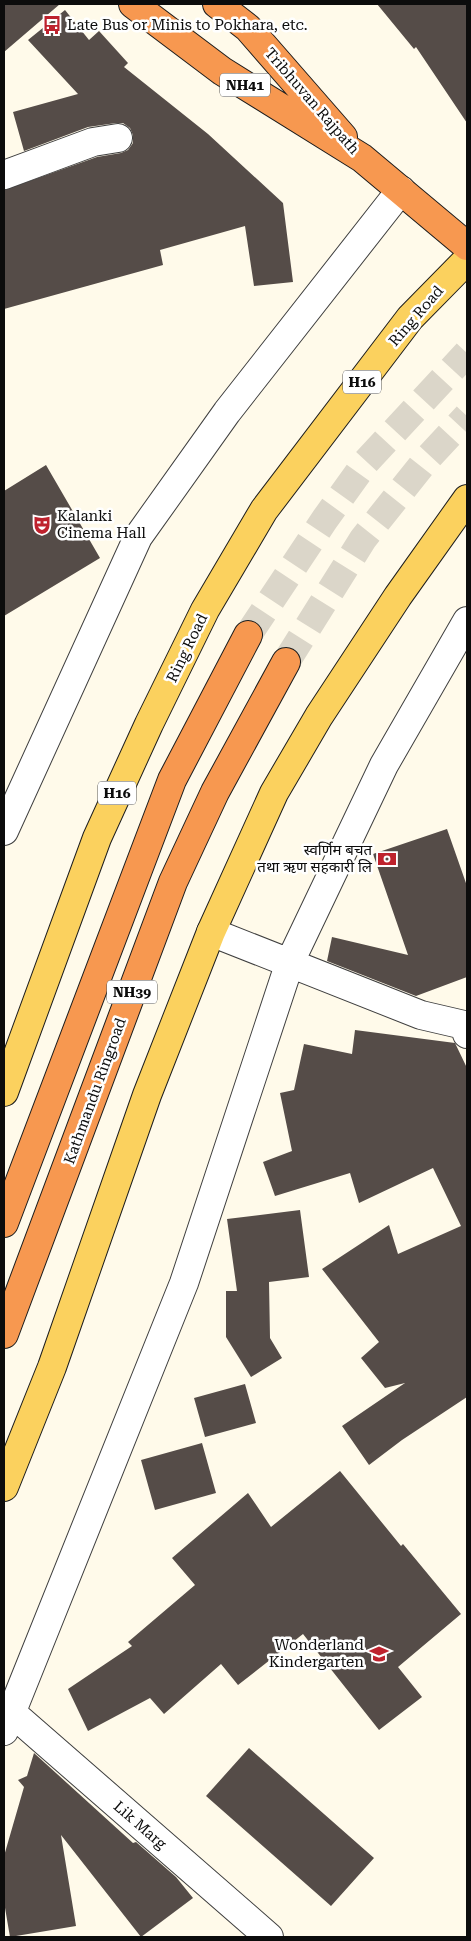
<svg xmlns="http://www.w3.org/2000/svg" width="471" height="1941" viewBox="0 0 471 1941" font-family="'Roboto Serif','Noto Sans Devanagari',serif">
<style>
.building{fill:#554c48}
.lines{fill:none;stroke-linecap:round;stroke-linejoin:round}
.highway-tunnel{stroke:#dbd6c9;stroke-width:28;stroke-dasharray:28 14;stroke-linecap:butt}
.minor-casing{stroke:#3f3f3f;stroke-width:30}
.major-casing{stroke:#1d1d1d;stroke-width:30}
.highway-casing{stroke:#1d1d1d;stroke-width:30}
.minor{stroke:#fff;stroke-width:28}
.major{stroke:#fbd15e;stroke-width:28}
.highway{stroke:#f79850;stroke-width:28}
.labels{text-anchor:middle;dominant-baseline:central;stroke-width:5;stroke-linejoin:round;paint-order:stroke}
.shield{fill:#fff;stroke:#555;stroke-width:1}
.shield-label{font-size:14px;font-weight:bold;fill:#0c0c0c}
.poi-label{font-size:15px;fill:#0c0c0c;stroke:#fff;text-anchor:start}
.street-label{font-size:15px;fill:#0c0c0c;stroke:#fff}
</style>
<rect width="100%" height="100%" fill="#fffaea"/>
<!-- building -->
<path class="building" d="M4,4h56l-56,48z
M377,4h90v119l-51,-76 -2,2z
M65,10l24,30 10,-9 29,32 -4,4 84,67 75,69 10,79 -39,4 -9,-60 -85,24 3,15 -159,44v-119l93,-33 24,-4 7,-3 5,-7v-8l-3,-7 -7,-5h-7l-28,4 -64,24 -11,-39 65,-18 -50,-54z
M46,465l54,93 -96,58v-125z
M447,829l20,57v91l-51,19 -89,-35 5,-24 76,18 -35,-101z
M355,1030l100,13 12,25v329l-65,43 -33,25 -27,-39 63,-43 -20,5 -24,-30 18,-16 -57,-73 67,-44 9,29 63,-28 -28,-58 -74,35 -9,-30 -75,23 -12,-34 29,-11 -12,-58 14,-3 10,-46 48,10z
M300,1210l9,67 -40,5 1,56 12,20 -31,19 -25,-40v-46h11l-10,-72z
M245,1384l11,39 -51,14 -11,-39z
M202,1443l14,50 -61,17 -14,-50z
M340,1471l61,75 2,-2 58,70 -63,53 24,30 -43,33 -76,-96 -65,51 -17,-21 -57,50 -14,-16 -62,33 -20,-42 64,-43 -4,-4 67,-57 -23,-27 76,-65 23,34z
M249,1748l125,110 -43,48 -125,-110z
M34,1753l99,90 3,-1 40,35 17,21 -52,39 -80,-102 15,91 -66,11 -6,-35v-46l20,-69 -6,-7 9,-4z"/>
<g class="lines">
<!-- highway-tunnel -->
<path class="highway-tunnel" d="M248,635l77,-116 41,-57 101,-109
M286,662l77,-123 63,-79 41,-44"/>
<!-- minor casing -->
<g class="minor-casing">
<path id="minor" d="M4,175l89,-33 25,-4
M4,831l134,-294 89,-125 174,-222
M211,932l210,83 43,10 3,9
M11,1712l258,225
M4,1731l180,-448 106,-321 94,-197 83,-144"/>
</g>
<!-- major casing -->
<g class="major-casing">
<path id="major" d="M4,1092l93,-254 52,-114 56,-114 59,-100 146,-192 57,-58
M4,1487l48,-120 95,-272 64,-163 63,-139 45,-77 79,-120 69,-97"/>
</g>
<!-- highway casing -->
<g class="highway-casing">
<path id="highway" d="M133,4l89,67 140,87 105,88
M217,4l31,24 95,109
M4,1223l168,-443 76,-145
M4,1334l169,-452 42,-90 71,-130"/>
</g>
<!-- minor -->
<use href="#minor" class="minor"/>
<!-- major -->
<use href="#major" class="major"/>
<!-- highway -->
<use href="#highway" class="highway"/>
</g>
<!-- icons -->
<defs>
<g id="bus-bare" transform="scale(1.5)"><path d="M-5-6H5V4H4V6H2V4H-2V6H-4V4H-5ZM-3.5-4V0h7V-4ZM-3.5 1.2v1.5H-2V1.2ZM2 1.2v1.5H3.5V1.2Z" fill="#be222d" stroke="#fff" stroke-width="2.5" paint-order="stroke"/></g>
<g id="theatre-bare" transform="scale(1.5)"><path d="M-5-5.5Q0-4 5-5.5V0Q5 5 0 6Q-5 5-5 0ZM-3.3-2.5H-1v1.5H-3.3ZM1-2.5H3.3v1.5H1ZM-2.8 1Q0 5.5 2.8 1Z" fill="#be222d" stroke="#fff" stroke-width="2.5" paint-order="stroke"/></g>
<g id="bank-bare" transform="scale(1.5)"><path d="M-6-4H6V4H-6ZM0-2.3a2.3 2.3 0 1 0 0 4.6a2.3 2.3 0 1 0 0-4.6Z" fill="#be222d" stroke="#fff" stroke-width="2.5" paint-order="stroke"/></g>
<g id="school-bare" transform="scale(1.5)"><path d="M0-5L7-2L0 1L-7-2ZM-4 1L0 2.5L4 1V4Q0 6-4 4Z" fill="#be222d" stroke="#fff" stroke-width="2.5" paint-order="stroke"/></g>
</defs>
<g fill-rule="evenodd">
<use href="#bus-bare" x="52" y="25"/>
<use href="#theatre-bare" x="42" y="525"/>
<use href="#bank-bare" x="387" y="859"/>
<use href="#school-bare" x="379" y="1654"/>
</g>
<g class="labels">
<!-- shield labels -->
<g class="shield">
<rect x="220" y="73.5" width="50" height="23" rx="4"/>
<rect x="343" y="370.5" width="38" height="23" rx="4"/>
<rect x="98" y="781.5" width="38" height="23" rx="4"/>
<rect x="107" y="980.5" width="50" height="23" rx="4"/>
</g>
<g class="shield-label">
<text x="245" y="85">NH41</text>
<text x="362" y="382">H16</text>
<text x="117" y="793">H16</text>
<text x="132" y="992">NH39</text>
</g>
<!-- poi labels -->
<g class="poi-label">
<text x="67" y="25">Late Bus or Minis to Pokhara, etc.</text>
<text x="57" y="516">Kalanki<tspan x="57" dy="17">Cinema Hall</tspan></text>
<text x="372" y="850" text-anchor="end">स्वर्णिम बचत<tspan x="372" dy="17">तथा ऋण सहकारी लि</tspan></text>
<text x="364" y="1645" text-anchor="end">Wonderland<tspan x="364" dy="17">Kindergarten</tspan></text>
</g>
<!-- street labels -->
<g class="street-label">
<text transform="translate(312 101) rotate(49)">Tribhuvan Rajpath</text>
<text transform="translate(416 316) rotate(-49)">Ring Road</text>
<text transform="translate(187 648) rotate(-64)">Ring Road</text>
<text transform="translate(95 1091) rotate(-70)">Kathmandu Ringroad</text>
<text transform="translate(140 1825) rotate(41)">Lik Marg</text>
</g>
</g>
<!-- border -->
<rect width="471" height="1941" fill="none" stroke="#0c0c0c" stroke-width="10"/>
</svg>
